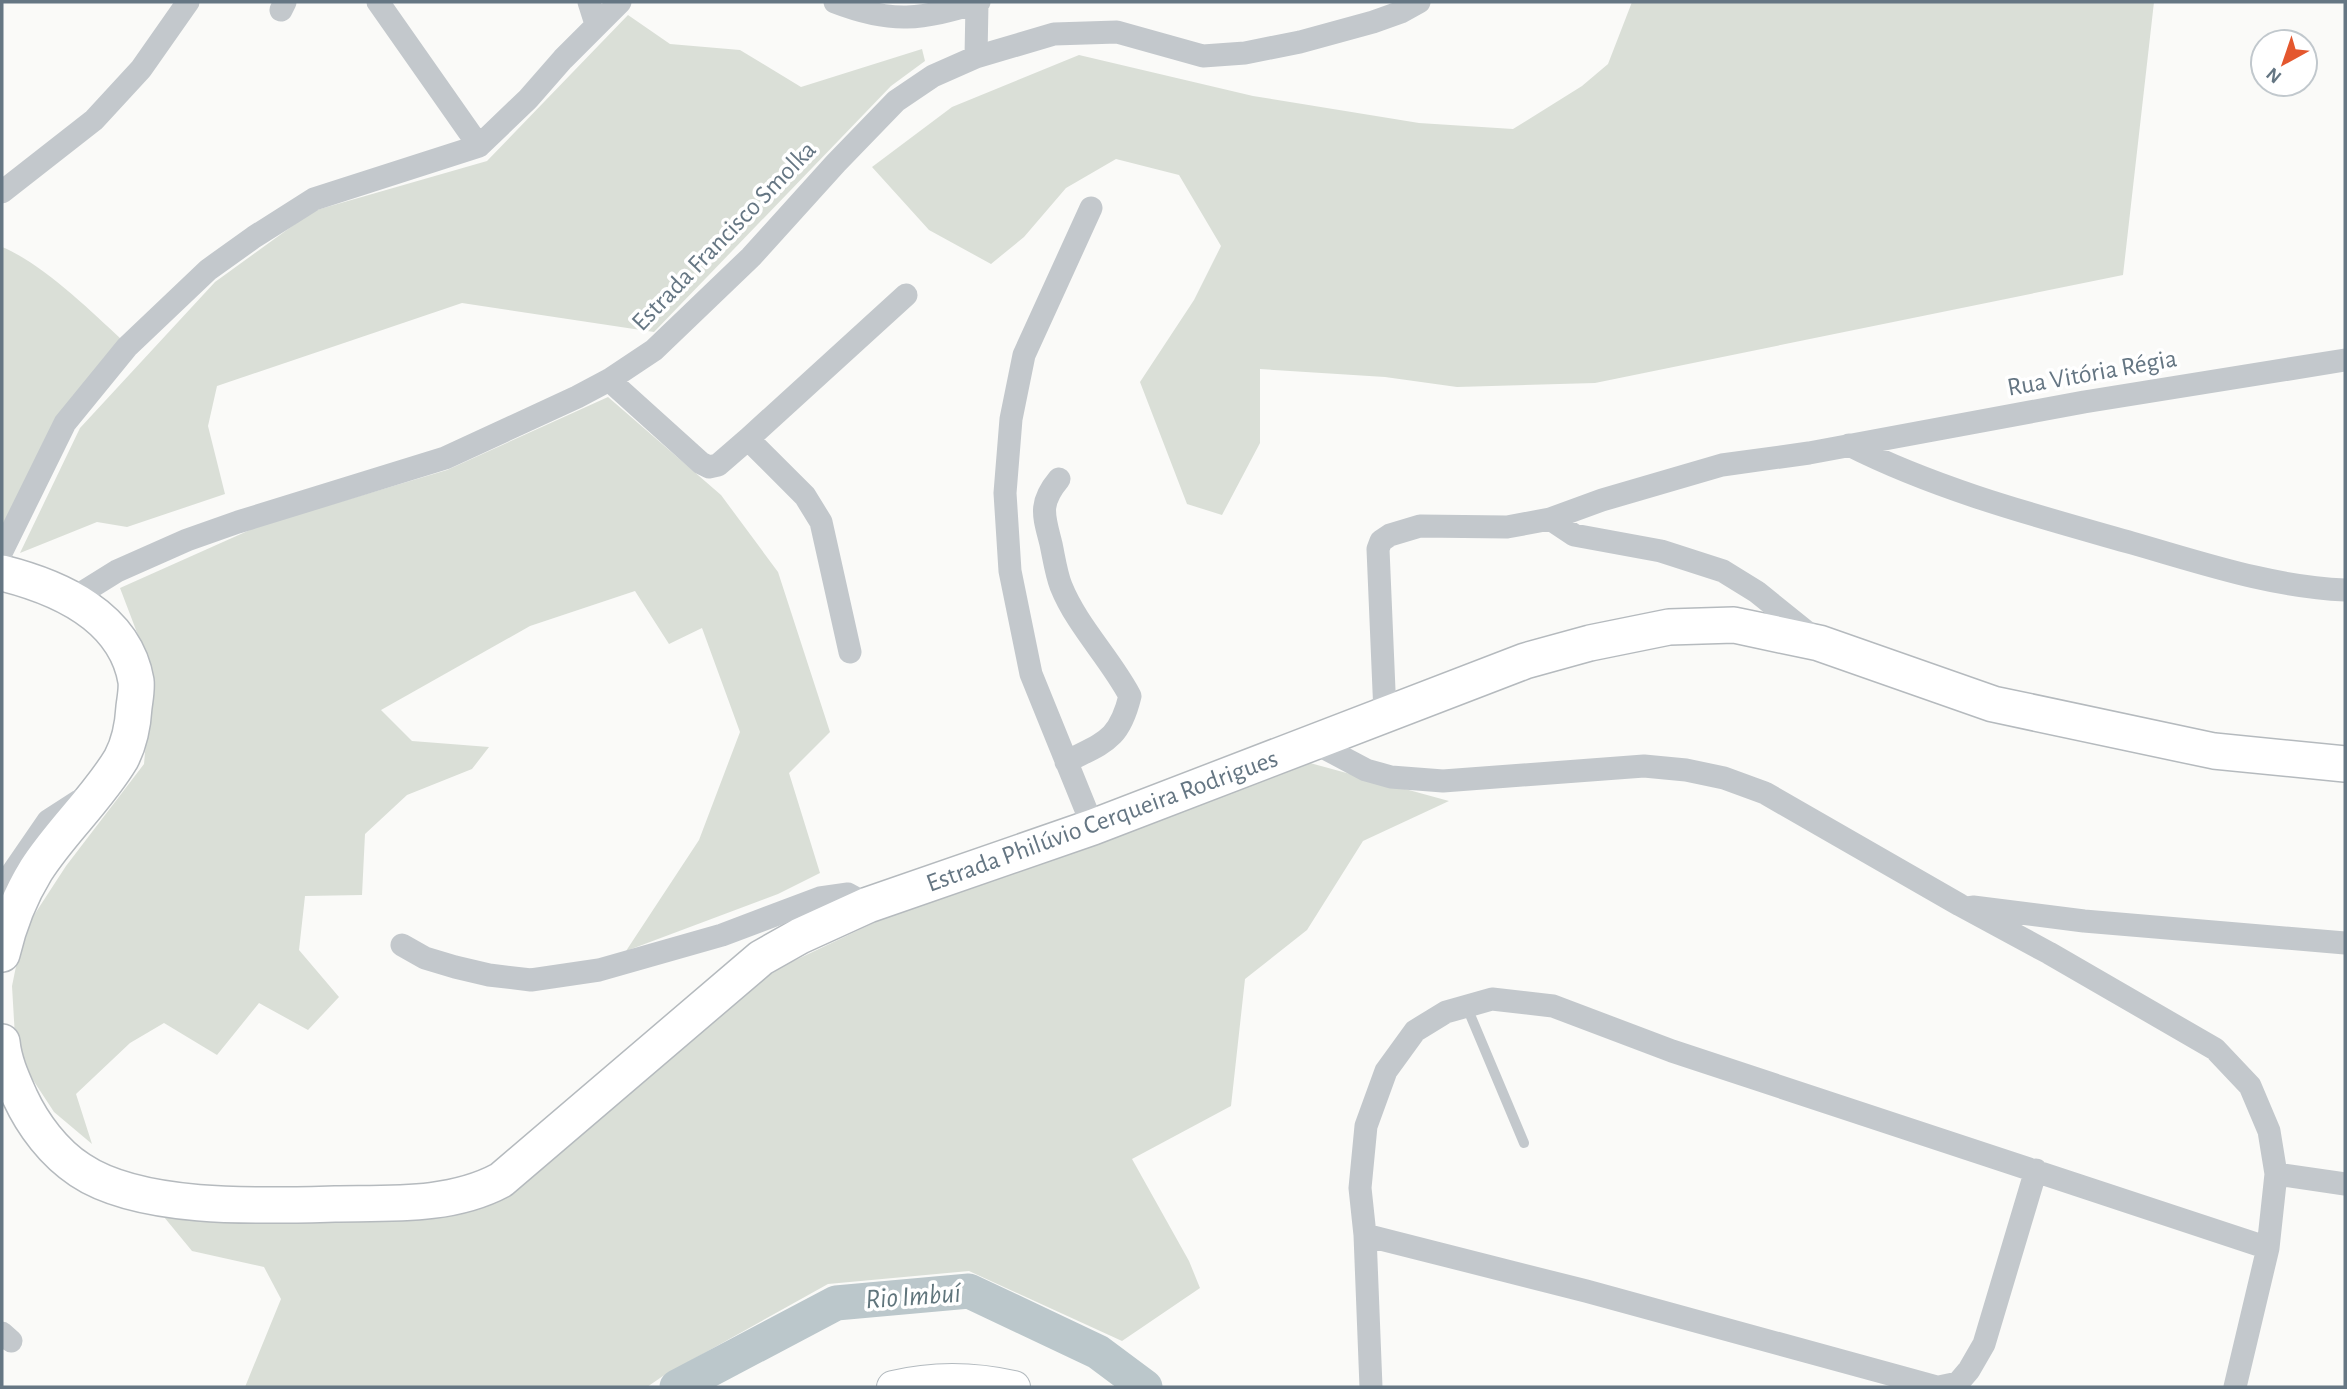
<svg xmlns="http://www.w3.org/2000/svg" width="2347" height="1389" viewBox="0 0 2347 1389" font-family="'Alegreya Sans',sans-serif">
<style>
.green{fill:#dadfd7}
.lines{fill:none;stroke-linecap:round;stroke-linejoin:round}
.river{stroke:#bbc7cb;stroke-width:35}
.secondary-casing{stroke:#b3babf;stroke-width:34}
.primary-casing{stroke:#b5babe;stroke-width:38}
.lane{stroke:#c3c8cc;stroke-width:10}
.street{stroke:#c3c8cc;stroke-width:23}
.secondary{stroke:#fff;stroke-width:32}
.primary{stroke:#fff;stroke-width:35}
.labels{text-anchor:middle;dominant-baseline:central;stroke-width:7;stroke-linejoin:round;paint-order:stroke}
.street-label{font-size:26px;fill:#657683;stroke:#fff}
.water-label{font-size:28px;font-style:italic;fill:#60757c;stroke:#fff}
</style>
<rect width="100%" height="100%" fill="#fafaf8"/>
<!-- green -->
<path class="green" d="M1632,2h522l-31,273 -528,108 -138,4 -72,-10 -125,-8v74l-38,72 -35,-11 -47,-122 54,-82 27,-54 -42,-71 -63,-16 -50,29 -42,49 -33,27 -62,-34 -57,-63 80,-60 127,-52 174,41 166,27 94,6 69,-43 26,-22z
M628,15l42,29 70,6 61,37 121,-38 3,12 -34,25 -237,246 -192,-29 -245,83 -9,40 17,68 -98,33 -30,-5 -77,31 60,-125 135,-146 98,-71 174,-50z
M2,247c38,15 88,63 119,92l-119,189z
M608,397l113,98 57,77 52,160 -41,41 31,100 -42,21 -152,57 73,-111 41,-108 -38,-104 -33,16 -34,-53 -105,35 -149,84 31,31 77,6 -17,22 -65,26 -42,39 -3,61 -57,1 -6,54 40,47 -31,33 -49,-27 -42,52 -53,-32 -34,20 -54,51 16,50 -38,-32 -38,-58 -4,-68 11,-54 43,-66 78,-102 8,-92 -32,-84 139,-62 188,-56z
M1310,763l139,38 -86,40 -56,89 -62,49 -14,127 -99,53 57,102 11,27 -78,53 -153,-70 -141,13 -165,92 -16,11h-402l36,-88 -17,-32 -72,-16 -28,-34 314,-7 280,-232 124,-59z"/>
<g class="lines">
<!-- river -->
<path class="river" d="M677,1387l159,-84 133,-12 129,61 47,35"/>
<!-- secondary casing -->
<g class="secondary-casing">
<path id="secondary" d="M893,1387c41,-10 81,-9 121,0"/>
</g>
<!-- primary casing -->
<g class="primary-casing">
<path id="primary" d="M2,573c56,14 123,43 134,108 1,8 -1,18 -2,26 -1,17 -5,37 -13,52 -24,40 -60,72 -85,111 -16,26 -27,54 -34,84
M2,1042c2,20 10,37 18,55 13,28 34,56 60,73 61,41 183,36 255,34 55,-1 116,3 166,-24l260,-222 39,-22 68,-31 225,-78 432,-166 65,-18 79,-16 65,-2 85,18 174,61 221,47 131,13"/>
</g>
<!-- lane -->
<path class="lane" d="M1466,1005l58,138"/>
<!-- street -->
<path class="street" d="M378,2l101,144
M589,2l7,22
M835,2c57,22 86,18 144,0
M281,10l4,-8
M976,57l1,-54
M2,192l92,-72 47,-51 47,-67
M1091,208l-67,147 -13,64 -6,74 5,78 21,103 62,153
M609,380l92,83 8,4 9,-2 30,-26 158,-144
M748,439l57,57 16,26 29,130
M1849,445c89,45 188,71 283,98 70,20 140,44 213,47
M1059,479c-21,25 -15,37 -8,65 3,14 5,29 10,42 16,40 49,72 69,110 -11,45 -26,46 -64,66
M1550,519l24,16 87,16 62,20 34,21 57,46
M2,551l63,-128 62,-76 81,-77 46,-33 60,-38 165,-53 49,-47 35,-40 57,-57
M72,599l45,-28 70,-31 51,-18 207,-64 132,-61 32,-17 45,-30 97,-93 85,-94 60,-62 37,-25 43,-19 78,-23 63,-2 86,24 42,-3 55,-11 73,-20 28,-10 18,-10
M1385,714l-7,-165 3,-8 9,-6 30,-9 87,1 43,-8 52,-19 120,-35 87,-12 275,-51 261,-42
M1315,743l51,27 25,7 52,4 201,-15 42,4 38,8 41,15 195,112 89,48 166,96 35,37 19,45 7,43 -8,74 -33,139
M2,888l46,-67 31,-20
M1973,907l111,14 261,22
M402,945l23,13 30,9 34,8 42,5 68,-10 123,-35 98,-37 28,-4 20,11
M2276,1174l69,10
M1365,1235l221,56 351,96
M2,1333l9,8
M1371,1387l-6,-152 -5,-47 6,-62 20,-55 29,-40 31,-19 46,-13 61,7 119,45 596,197
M1939,1387l19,-4 11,-13 15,-26 52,-174"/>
<!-- secondary -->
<use href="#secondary" class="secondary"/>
<!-- primary -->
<use href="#primary" class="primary"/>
</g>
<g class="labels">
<!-- street labels -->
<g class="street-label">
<text transform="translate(724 236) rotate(-46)">Estrada Francisco Smolka</text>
<text transform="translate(2092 373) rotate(-10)">Rua Vitória Régia</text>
<text transform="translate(1102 821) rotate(-20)">Estrada Philúvio Cerqueira Rodrigues</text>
</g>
<!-- water labels -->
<g class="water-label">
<text transform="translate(913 1297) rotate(-4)">Rio Imbuí</text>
</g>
</g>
<!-- border -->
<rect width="2347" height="1389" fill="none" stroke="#657683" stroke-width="7"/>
<!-- north arrow -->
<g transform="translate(2284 63) rotate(220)"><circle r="33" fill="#ffffff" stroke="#c1c8cd" stroke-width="2"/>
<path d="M0-5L12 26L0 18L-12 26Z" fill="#e4572e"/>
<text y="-10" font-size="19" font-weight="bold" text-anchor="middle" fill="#657683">N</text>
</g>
</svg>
